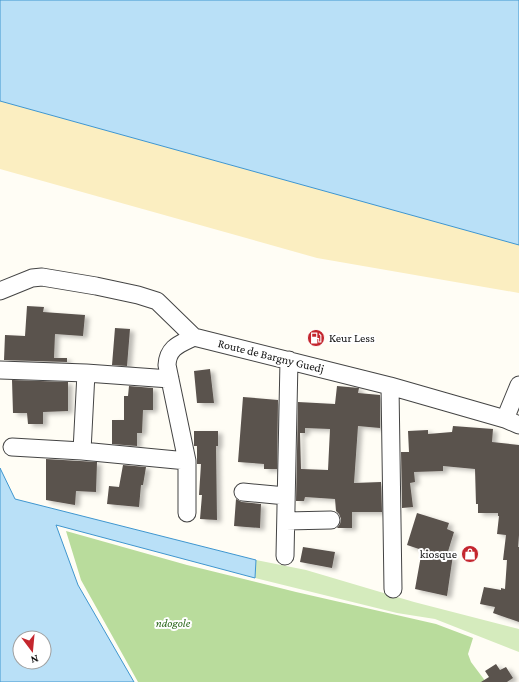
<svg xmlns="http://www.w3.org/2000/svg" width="519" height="682" viewBox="0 0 519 682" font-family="'Crimson Pro',serif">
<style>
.green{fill:#d5ebbd}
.forest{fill:#b9dc9c}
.sand{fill:#fbeec1}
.water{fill:#b9e0f7;stroke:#3f96cf;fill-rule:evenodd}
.building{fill:#5a524d;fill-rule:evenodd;filter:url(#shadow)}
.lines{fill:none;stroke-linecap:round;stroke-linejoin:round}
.minor-casing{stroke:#444;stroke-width:19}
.minor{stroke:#fff;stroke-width:17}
.labels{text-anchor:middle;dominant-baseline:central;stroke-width:4;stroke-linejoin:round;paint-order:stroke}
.poi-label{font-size:12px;fill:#111;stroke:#fff;text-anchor:start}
.street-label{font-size:12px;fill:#111;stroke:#fff}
.park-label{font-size:12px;font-style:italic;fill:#2f6b1f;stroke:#fff}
</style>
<defs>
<filter id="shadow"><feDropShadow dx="4.5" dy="2.5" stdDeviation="2" flood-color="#0004"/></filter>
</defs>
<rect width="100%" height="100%" fill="#fffdf5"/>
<!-- green -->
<path class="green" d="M256,560l50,10 108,32 105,27v23l-84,-33 -38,-6 -142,-35z"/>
<!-- forest -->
<path class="forest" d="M66,531l121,34 109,27 140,32 37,14 -5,16 3,8 15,20h-348l-57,-102z"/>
<!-- sand -->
<path class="sand" d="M0,101l519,144v48l-202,-35 -317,-89z"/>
<!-- water -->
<path class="water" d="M0,0h519v245l-519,-144z
M0,468l15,31 241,61 -1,18 -199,-53 22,60 56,97h-134zM20,638h24v24h-24z"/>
<!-- building -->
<path class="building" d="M27,306l17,1 -1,5 42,3 -2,21 -28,-2 -1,24h13v4l-63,-2 1,-25 20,1z
M115,328l15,1 -3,37 -15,-1z
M210,369l4,34h-17l-3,-32z
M12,380l56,2v29l-25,1v12h-15l-1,-11h-14z
M129,386l24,2v22h-10l-1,23h-5v13l-25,-2v-24h12v-24h4z
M337,386l22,2 -1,5 22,2v33l-22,-2 -4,57 27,-1 1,30h-30v16h-15l3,-4 1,-5 -2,-5 -3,-3 -1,-12 -30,-2 -1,4h-8l2,-99 37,2zM305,428l25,1 -2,41 -27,-1 -1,-36h5z
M243,397l35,3 -1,69h-13v-5l-26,-2z
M453,426l40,3 -1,13 27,3v90l-1,12h1v75l-26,-9 2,-6 -15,-3 4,-17 17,3v-2l4,1 2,-29h-4l3,-25 -9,-1 2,-18h-1v-3h-20v-9h-2l-1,-35 -32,-3v5l-29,1 1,10 -5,1 3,24 -11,1 -1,-56h8l-1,-21 20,-1v4l24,-2z
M194,431h24v15h-2l1,74 -17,-1 2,-24h-3l2,-31h-4v-18h-3z
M46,459l51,3 -1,30 -20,-1 -1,14 -29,-5z
M123,465l23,2 -3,18h-2l-2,22 -32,-3 2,-18 10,1z
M236,499l6,3 19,2 -1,24 -26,-2z
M417,513l32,10 -2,6 7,3 -8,26 7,-3 -6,41 -32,-7 7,-39 -15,-5z
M303,547l32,5 -3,16 -32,-6z
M496,664l4,6 6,-3 7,11 -6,4h-26l8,-5 -4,-6z"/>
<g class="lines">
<!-- minor casing -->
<g class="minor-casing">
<path id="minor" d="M0,291l32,-13 10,-1 54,9 42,9 19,6 37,36 196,49 115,33 14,6
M0,370l86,3 84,6
M390,386l3,203
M505,419l14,-34
M12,447l70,4 105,10
M82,451l4,-78
M243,492l43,4
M187,513v-52l-20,-96c1,-18 13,-21 27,-28
M286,521l45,-1
M285,556l4,-196"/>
</g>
<!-- minor -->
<use href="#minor" class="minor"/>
</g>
<!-- icons -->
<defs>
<g id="fuel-disc" transform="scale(0.9)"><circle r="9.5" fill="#c4262e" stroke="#fff"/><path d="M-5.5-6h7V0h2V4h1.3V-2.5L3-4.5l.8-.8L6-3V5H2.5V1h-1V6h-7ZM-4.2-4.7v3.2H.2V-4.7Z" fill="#fff"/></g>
<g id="shop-disc" transform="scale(0.9)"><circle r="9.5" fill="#c4262e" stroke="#fff"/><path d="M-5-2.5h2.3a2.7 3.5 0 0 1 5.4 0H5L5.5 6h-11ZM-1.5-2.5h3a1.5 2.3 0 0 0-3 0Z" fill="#fff"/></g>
</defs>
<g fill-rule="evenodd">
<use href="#fuel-disc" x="316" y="338"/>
<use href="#shop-disc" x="470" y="554"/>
</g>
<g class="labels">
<!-- poi labels -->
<g class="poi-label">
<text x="329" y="338">Keur Less</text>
<text x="457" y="554" text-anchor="end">kiosque</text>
</g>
<!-- street labels -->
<g class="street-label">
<text transform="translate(271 356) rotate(14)">Route de Bargny Guedj</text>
</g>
<!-- park labels -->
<g class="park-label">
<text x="173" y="623">ndogole</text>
</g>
</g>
<!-- north arrow -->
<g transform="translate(32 650) rotate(164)"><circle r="19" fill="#ffffff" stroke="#a0a0a0"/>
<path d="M0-3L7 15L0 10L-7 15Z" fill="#c4262e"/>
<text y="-6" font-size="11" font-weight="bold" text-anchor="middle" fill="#111111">N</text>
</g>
</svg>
